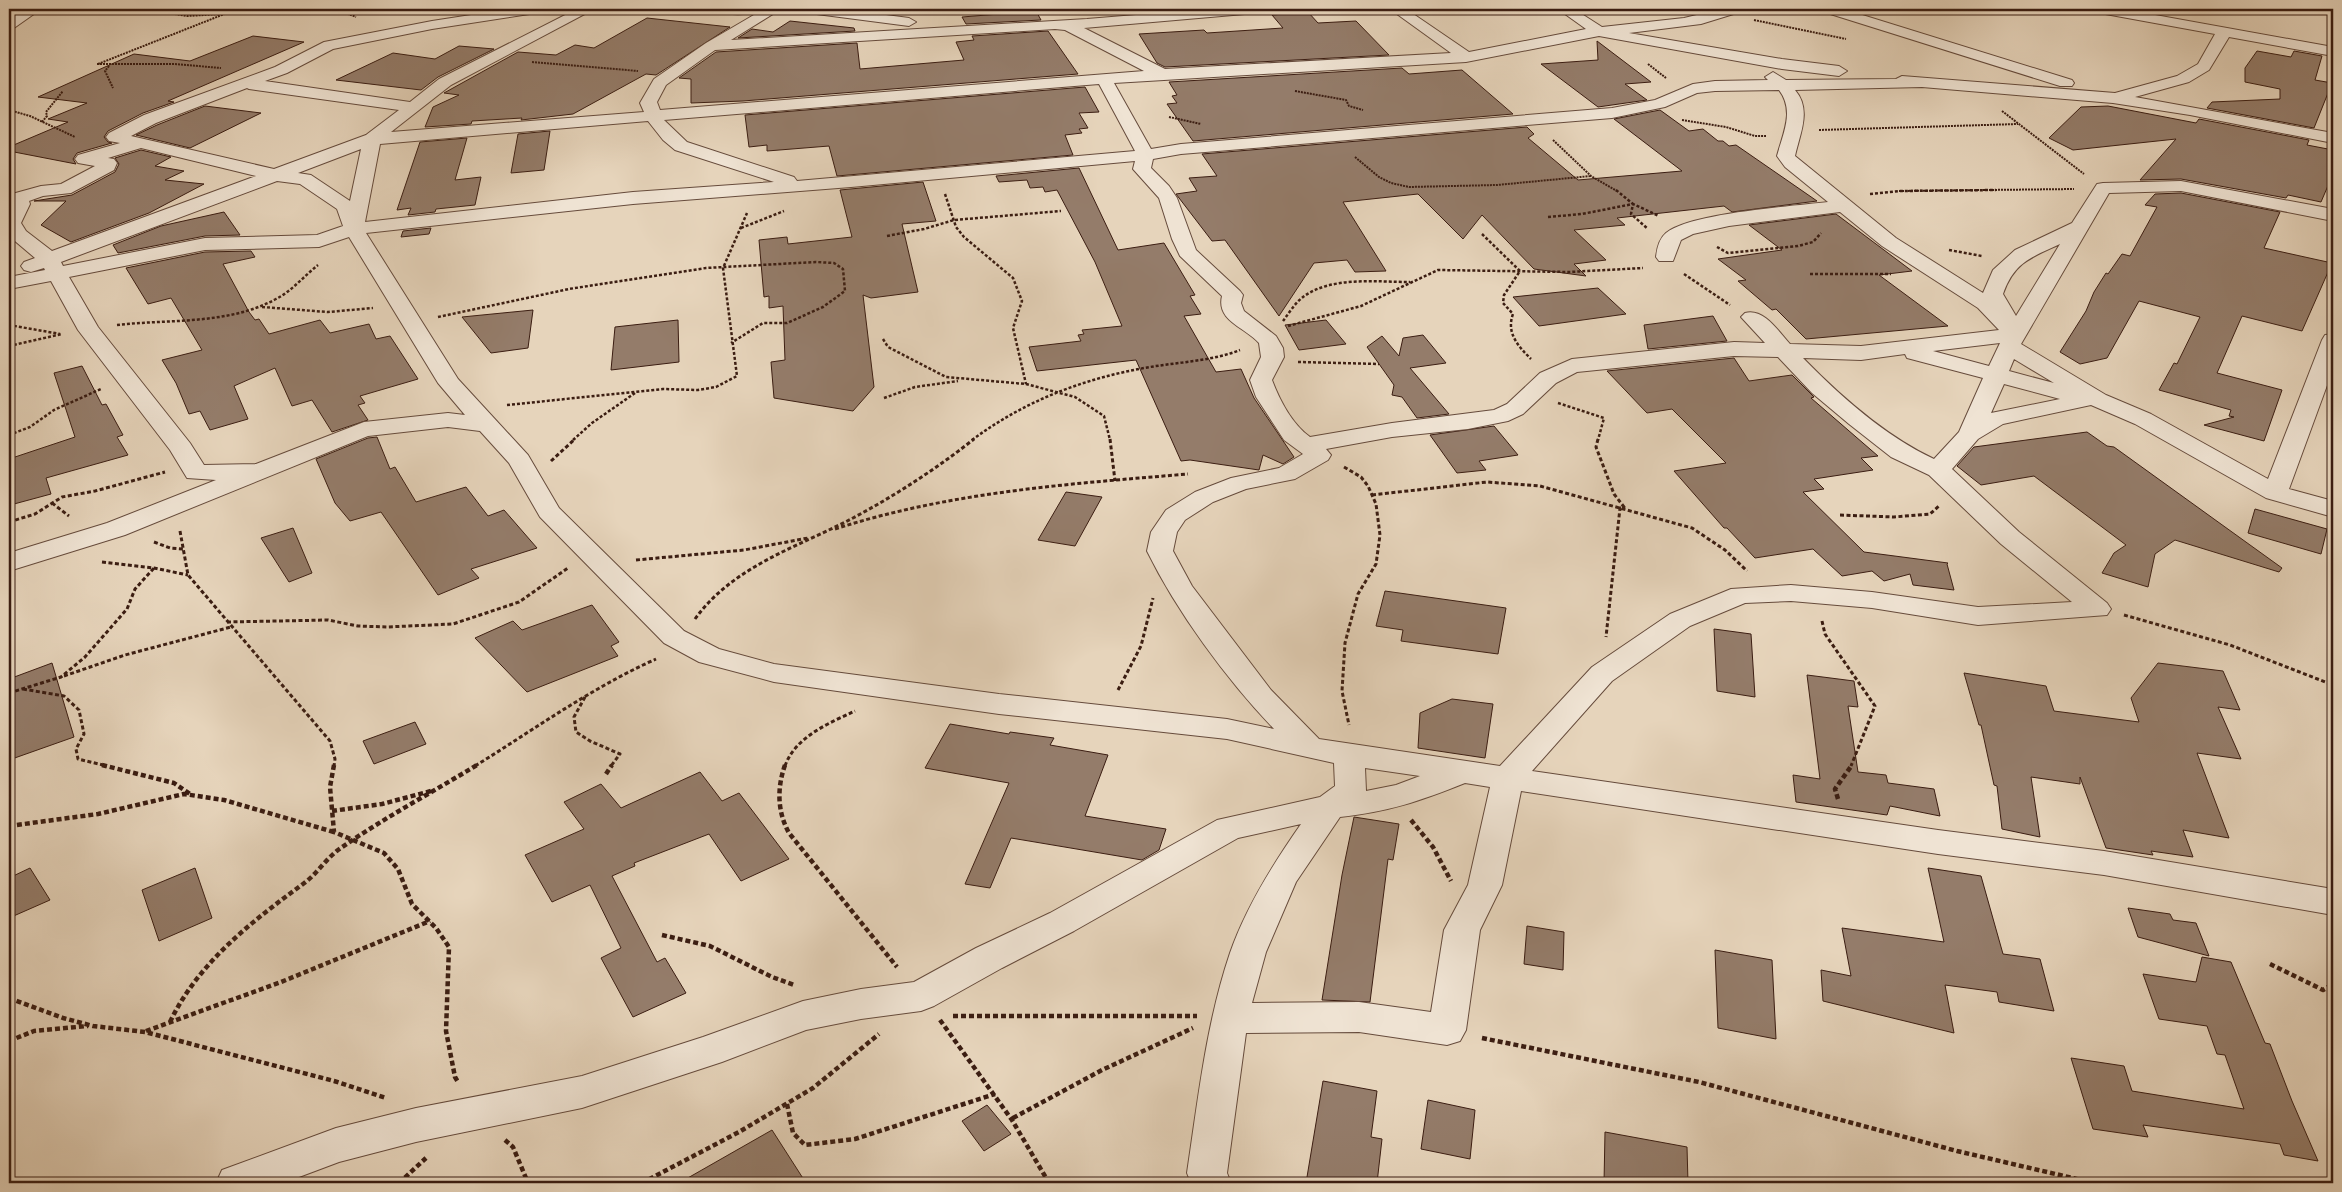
<svg xmlns="http://www.w3.org/2000/svg" width="2342" height="1192" viewBox="0 0 2342 1192" font-family="'Libre Bodoni',serif">
<style>
.building{fill:#947c6a;stroke:#3b1d12}
.lines{fill:none;stroke-linecap:round;stroke-linejoin:round}
.street-casing{stroke:#664b3c;stroke-width:2}
.path-far3{stroke:#3b1d12;stroke-width:2;stroke-dasharray:2 1;stroke-linecap:butt}
.path-far2{stroke:#3b1d12;stroke-width:2.5;stroke-dasharray:3 2;stroke-linecap:butt}
.path-far1{stroke:#3b1d12;stroke-width:3;stroke-dasharray:4 2.5;stroke-linecap:butt}
.path{stroke:#3b1d12;stroke-width:4.5;stroke-dasharray:5 3;stroke-linecap:butt}
.street{fill:#efe3d3;fill-rule:evenodd}
</style>
<rect width="100%" height="100%" fill="#e6d4bb"/>
<filter id="stains"><feTurbulence type="fractalNoise" baseFrequency=".004" numOctaves="4"/><feColorMatrix values="0 0 0 0 .2 0 0 0 0 .09 0 0 0 0 .02 0 0 0 .5 -.17"/></filter>
<radialGradient id="worn" r=".72"><stop offset=".6" stop-color="#630" stop-opacity="0"/><stop offset="1" stop-color="#630" stop-opacity=".3"/></radialGradient>
<!-- building -->
<path class="building" d="M1036,11l5,9 -75,4 -4,-7z
M1308,12l10,11 38,-2 33,34 -224,12 -8,-4 -18,-29 65,-4 3,3 76,-5 -11,-13z
M647,18l83,9 -74,48 -10,-1 -73,40 -52,6 1,-2 -50,3 -1,3 -46,3 8,-20 26,-12 -15,-2 74,-41 38,3 19,-10 19,3z
M790,21l64,7 1,3 -117,7 14,-9 21,3z
M1048,31l30,43 -335,27 -52,2v-24l-12,-1 37,-26 141,-9 3,26 104,-9 -8,-18 18,-2 -2,-4z
M253,36l51,6 -136,59 6,1 -31,11 -35,18 -4,6 4,5 4,1 -35,10 -4,6 3,5 -67,-13v-4l59,-25 -20,-3 39,-16 -49,-6 96,-43 56,7z
M1597,41l54,41 -26,2 22,16 -49,7 -57,-43 57,-4z
M459,46l35,3 -56,28 -17,13 -85,-10 57,-27 42,6z
M2257,51l34,6 3,-6 28,5 -7,24 17,3 -18,45 -107,-20 5,-6 68,-3v-10l-35,-7v-14z
M1402,68l7,6 53,-4 51,44 -320,27 -26,-37 10,-1 -5,-7 5,-1 -8,-13z
M1085,87l14,25 -20,1 9,15 -9,1 3,4 -17,2 8,20 -236,21 -8,-30 -62,5v-6l-18,2 -4,-32z
M205,106l56,7 -71,35 -54,-13 21,-10z
M2108,106l88,17 3,-4 110,21 -2,5 26,5v24l-12,28 -33,-7 -2,3 -105,-19 -41,1 36,-41 -103,11 -24,-12 32,-31z
M1660,110l29,21 14,-2 15,12h5l6,5 7,-1 81,56 -85,11 -8,-6 -107,12 8,7 -51,5 32,30 -32,4 12,12 -52,-7 -52,-54 -19,24 -45,-45 -75,8 43,69 -31,1 -8,-12 -33,3 -35,53 -54,-76 -13,1 -36,-47 21,-3 -8,-13 28,-2 -15,-22 325,-27 7,7 -6,4 50,42 104,-9 -68,-52z
M550,131l-6,39 -33,3 7,-39z
M467,138l-12,42 26,-3 -6,28 -39,4 -1,3 -27,3 3,-7 -14,2 23,-68z
M141,150l30,7 -16,9 29,5 -19,9 39,4 -55,29 -78,29 -30,-17 25,-24h-32l38,-6 43,-23 4,-8 -4,-6z
M1079,168l39,82 46,-7 31,52 -5,1 11,18 -17,2 32,56 25,-3 13,29 40,59 -11,7 -20,-9 -4,15 -69,-10 -9,1 -45,-101 -99,11 -8,-24 52,-6 -3,-6 6,-1 -2,-4 40,-4 -27,-64 -38,-72 -12,2 -2,-5 -13,1 -3,-8 -28,2 -3,-6z
M923,182l13,39 -34,3 16,68 -47,6 -8,-3 11,92 -21,24 -79,-13 -3,-36 14,-2 -2,-54 -14,2v-12l-5,1 -5,-57 28,-3 1,7 64,-7 -12,-47z
M2181,193l99,19 -16,36 68,15 -30,68 -60,-15 -25,57 65,17 -18,51 -60,-16 30,-8 -5,-1 2,-6 -72,-20 15,-27 3,1 23,-47 -61,-16 -32,57 -27,6 -20,-12 26,-41 8,-19 12,-19 2,1 14,-20 8,2 27,-49 -12,-2 10,-11z
M224,212l16,23 -35,1 -87,17 -5,-8 48,-19z
M1836,214l76,57 -33,4 69,51 -142,13 -30,-30 -4,1 -34,-29 8,-1 -28,-21 64,-9 -33,-25z
M431,228l-2,6 -28,3 2,-6z
M251,251l4,6 -32,7 26,48 6,8 4,-1 10,15 51,-14 10,13 39,-9 7,15 14,-3 28,43 -58,17 5,7 -7,2 10,15 -36,12 -20,-32 -20,6 -17,-38 -41,18 14,33 -38,11 -10,-19 -11,3 -13,-31 -14,-23 40,-10 -31,-52 -23,6 -22,-36 79,-16z
M1598,288l28,26 -87,12 -26,-29z
M533,310l-5,38 -37,5 -29,-36z
M1713,316l14,25 -79,8 -4,-24z
M678,320l1,42 -68,8 4,-43z
M1326,320l20,24 -47,6 -14,-25z
M1423,335l23,28 -36,5 39,46 -32,4 -15,-21 -10,-2 2,-10 -27,-38 15,-11 17,20 4,-18z
M1734,358l15,23 43,-6 22,22 -3,1 67,58 -17,2 12,12 -59,9 10,10 -21,3 61,60 84,11 -1,1 7,26 -41,-5 -3,-11 -26,7 -12,-10 -30,5 -29,-27 -58,9 -28,-30h-3l-50,-57 52,-8 -54,-54 -25,4 -40,-42z
M82,366l20,39 4,-1 17,31 -6,2 11,18 -82,23 5,16 -37,10 -5,-19v-26l66,-22 -21,-64z
M1494,426l24,29 -39,6 7,9 -29,3 -27,-38z
M2087,432l20,14 7,1 168,121 -3,4 -104,-32 -20,14 -7,33 -46,-14 12,-20 12,-8 -92,-69 -53,9 -24,-19 17,-19z
M377,437l13,32 5,-2 21,35 50,-15 22,29 16,-6 33,38 -66,21 8,9 -41,17 -57,-83 -31,9 -15,-18 -19,-44 52,-21z
M1066,492l36,5 -27,49 -37,-6z
M2255,509l72,20 -6,25 -73,-21z
M293,528l19,45 -23,9 -28,-44z
M1385,591l121,17 -8,46 -97,-13 2,-11 -27,-4z
M592,605l27,37 -8,4 7,10 -91,36 -52,-54 38,-17 9,9z
M1714,629l37,5 4,63 -38,-6z
M52,663l22,74 -65,23v-81z
M2158,663l65,8 17,39 -22,-3 23,52 -44,-6 32,85 -46,-8 10,27 -42,-6 2,4 -47,-7 -26,-71v7l-49,-7 9,60 -38,-8 -5,-43 -3,-1 -13,-60h-2l-15,-52 82,13 8,25 85,11 -8,-24z
M1807,675l47,6 4,26 -10,-1 10,66 28,3 2,8 46,6 6,27 -50,-10 -3,9 -91,-13 -3,-27 27,4z
M1452,699l41,5 -8,54 -67,-10 2,-35z
M415,722l11,22 -52,20 -11,-23z
M950,724l59,10 1,-2 44,6 -4,7 58,10 -23,61 81,13 -7,21 -17,10 -131,-22 -21,50 -25,-4 44,-101 -84,-15z
M700,772l22,29 17,-8 50,66 -48,22 -32,-47 -75,29 1,3 -23,10 45,86 8,-4 21,35 -53,24 -32,-59 20,-10 -31,-63 -38,17 -27,-47 59,-26 -20,-27 37,-18 20,24z
M1354,817l45,7 -6,36 -5,-1 -18,143 -48,-2 20,-125z
M30,868l20,32 -41,18v-40z
M195,868l17,50 -53,23 -17,-51z
M1928,868l53,8 22,78 37,5 14,52 -55,-9 -2,-10 -52,-7 9,48 -131,-32 -2,-31 30,6 -9,-48 102,14z
M2128,908l42,6 3,6 23,3 13,33 -71,-19z
M1527,926l37,6 -1,38 -39,-6z
M1715,950l57,10 4,79 -58,-11z
M2202,957l29,5 34,81 5,1 22,57 26,60 -34,-6 -4,-11 -137,-19 5,12 -55,-8 -22,-71 53,8 8,25 112,18 -19,-54 -8,-1 -10,-28 -48,-7 -16,-45 53,8z
M1323,1081l54,10 -6,46 11,2 -5,44h-71z
M1428,1100l47,10 -5,49 -49,-10z
M987,1105l24,29 -27,17 -22,-30z
M772,1130l34,53h-127z
M1605,1132l82,15 1,36h-84z"/>
<g class="lines">
<!-- street casing -->
<g class="street-casing">
<path id="street" d="M25,9h16l-27,19 -5,1v-10z
M510,9h33l-7,4 -104,16 -99,20 -46,24 -22,8 145,21 29,-23 138,-70h17l-143,76 -60,47 253,-20 -4,-9 14,-24 52,-36 58,-34h17l-50,31 356,-21 122,-10h54l-7,4 -172,15 81,41 286,-16 -61,-44h16l63,43 117,-23 -28,-20h16l28,18 82,-9 38,-9h20l-2,3 -39,12 -72,9 153,26 57,7 8,5 -8,5 -57,-7 -183,-33 -133,26 -352,21 37,66 30,-5 431,-36 43,-8 38,-16 22,-3 53,-1 -3,-3 8,-5 13,8 110,-1 6,-3 213,17 62,-17 21,-12 17,-30 -115,-21 -7,-4h29l211,38v9l-104,-19 -20,33 -20,12 -54,15 198,36v10l-143,-28 -77,-12 -191,-16 -127,3c17,20 5,43 0,66l101,82 87,55 10,-23 22,-20 57,-27 25,-39 6,-1 78,-2 152,28v12l-152,-30 -72,2 -88,151 85,51 45,19 117,65 54,-139 3,-5 8,-1v35l-44,120 44,12v16l-67,-19 -131,-74 -44,-19 -88,19 -25,15 -26,30 67,63 88,71 4,6 -4,6 -129,10 -106,-17 -81,-7 -46,2 -55,23 -78,55 -80,90 406,59 166,21 229,38v26l-229,-40 -166,-21 -417,-63 -19,94 -22,45 -14,100 -6,11 -13,4 -88,-13 -113,1 -19,140 4,10h-40l-4,-10c11,-73 19,-149 43,-220 16,-46 43,-89 71,-129l-63,14 -164,93 -72,37 -68,38 -13,5 -60,8 -55,11 -84,32 -140,46 -166,34 -77,20 -56,21h-67l6,-13 114,-42 80,-20 166,-32 121,-39 100,-36 58,-12 53,-7 62,-34 74,-35 167,-93 103,-23 15,-11 -1,-23 -107,-24 -228,-25 -225,-32 -75,-20 -35,-19 -124,-126 -31,-54 -29,-32 -32,-4 -80,9 -243,99 -116,36v-18l98,-30 109,-43 -29,-2 -17,-28 -92,-120 -27,-49 -42,8v-12l36,-7 -1,-2 -13,4 -7,-2 -3,-4 3,-4 11,-4 -26,-22v-27l3,-5 -2,-6 2,-4 29,-8 20,-2 34,-18 -17,-3 -3,-4 3,-4 42,-12 -11,-2 -3,-4 3,-4 35,-18 131,-48 49,-25 108,-21zM1055,29l10,1 79,41 -484,39 -3,-8 9,-17 49,-35zM1099,84l36,67 -338,30 -3,-4 -107,-35 -23,-22zM247,88l2,1 150,21 -33,25 -92,34 -143,-33 25,-13zM1779,90c16,21 4,43 -2,66l8,11 43,35c-33,4 -138,11 -162,31 -7,6 -9,15 -10,24l3,4h14l8,-21 12,-6 36,-8 111,-14 42,34 96,62 21,22 -138,16 -71,-2c-12,-13 -26,-36 -45,-31l-4,4 24,26 -31,-1 -162,17 -32,14 -33,31 -13,6 -102,13 -82,14c-18,-13 -30,-36 -38,-57l12,-23 -1,-9 -7,-12 -32,-25 -3,-8 2,-8 -3,-4 -44,-41 -19,-52 -8,-12 -18,-18 2,-9 28,-5 431,-36 53,-11 32,-14 18,-2zM648,121l15,19 12,10 99,32 -141,10 -268,30 15,-78zM141,148l115,28 -204,75 -26,-20 -5,-8 9,-19 -1,-3 14,-5 28,-3 43,-23 3,-7 -3,-4 -6,-1zM361,149l-11,52 -39,-26 -13,-2zM1135,161l-2,8 26,29 13,41 8,17 42,40c-6,25 23,31 37,47l2,14 -11,23 6,17 28,43 19,14 -24,14 -48,10 -36,14 -29,18 -15,22 -4,19c30,61 80,129 127,178l-47,-10 -228,-25 -225,-30 -55,-15 -35,-18 -125,-123 -31,-53 -70,-76 -92,-146 267,-29 218,-17zM277,181l23,3 37,25 6,17 -26,9 -112,3 -142,28 -2,-4zM349,237l89,146 27,32 -17,-2 -84,9 -108,42 -52,1 -14,-22 -92,-116 -29,-50 136,-27 114,-3zM2060,244l-44,72 -13,-22c11,-32 29,-37 57,-50zM2000,343l-11,23 -56,-15zM1905,354l2,4 76,20 -24,54 -25,27c-49,-23 -93,-62 -131,-101l58,2zM1734,356l44,1 34,36 37,31 42,33 38,18 72,69 71,58 -94,5 -106,-15 -81,-7 -60,4 -61,25 -78,53 -92,99 -181,-27 -48,-49 -79,-104 -19,-35 4,-19 8,-12 28,-18 33,-13 49,-10 33,-19 3,-5 -5,-6 66,-12 76,-8 40,-8 15,-7 33,-31 21,-11zM2014,359l40,24 -45,-12zM2004,384l56,15 -69,14zM1365,768l55,8 -24,9 -30,6zM1465,783l25,4 -22,98 -24,45 -13,82 -72,-10 -107,1 14,-51 30,-70 44,-65c48,-5 80,-16 125,-34z
M722,9h32c-6,7 -26,7 -32,0z
M802,9h38l69,9 7,4 -7,4 -100,-13z
M1822,9h21l229,71 2,3 -2,3h-12l-236,-74z"/>
</g>
<!-- path-far3 -->
<path class="path-far3" d="M336,9l20,8
M157,11l30,5 34,-2
M230,13l42,-4
M1754,20l92,19
M532,62l106,9
M97,64h77l47,4
M98,64l139,-55
M1648,64l18,14
M109,66l-4,5 8,17
M1295,91l51,9 3,6 14,4
M9,110l21,6 45,21
M2002,111l82,63
M1169,117l32,7
M1682,120l44,7 29,9h11
M42,122l5,-6 -1,-4 17,-21
M1819,130l199,-6
M1553,140l38,36 26,15
M1355,157l24,20 12,6 18,4 88,-2 94,-9
M1899,191l175,-2"/>
<!-- path-far2 -->
<path class="path-far2" d="M1616,190l17,14 -2,10 17,15
M945,194l11,33 8,10 49,41 9,23 -9,27 13,56
M1870,194l31,-3 95,-1
M1548,217l34,-3 51,-10 26,12
M741,228l43,-17
M1482,234l38,37 -16,24 -1,8 10,11c-7,19 5,32 18,45
M887,236l37,-7 30,-9 107,-9
M1717,247l11,6 70,-7 15,-4 8,-9
M1949,250l33,6
M1684,274l46,31
M1810,274h81
M262,307l66,5 45,-4
M438,317l131,-28 137,-21 110,-6 18,1 9,6 2,22 -22,16 -36,16h-24l-32,20
M1283,321c6,-8 12,-18 20,-24 28,-21 74,-15 107,-15
M9,325l51,9
M117,325c53,-6 111,0 159,-26 16,-8 28,-23 42,-34
M1288,326l73,-20 77,-36 131,2 74,-4
M883,339l5,8 58,30 80,7 49,13 29,19 6,24
M9,346l53,-12
M1298,362l81,2
M884,398l31,-11 43,-6
M1558,403l46,15 -6,22
M507,405l156,-16 35,1 18,-3 21,-11 -14,-108 24,-55
M9,435l21,-8 24,-17 47,-21
M573,440l19,-17 43,-30
M972,440c54,-40 113,-62 178,-73 30,-5 62,-6 90,-17"/>
<!-- path-far1 -->
<path class="path-far1" d="M1110,439l5,42
M1598,439l-2,8 18,47 10,13 -4,1 -14,129
M551,461l24,-22
M1344,467l17,10 7,9 8,18 4,31 -4,29 -18,30 -13,49 -3,48 7,34
M1372,495l115,-13 53,4 152,42 33,22 22,21
M52,503l17,13
M1840,515l54,2 36,-3 9,-8
M9,522l26,-8 27,-17 33,-6 70,-19
M835,529c115,-37 233,-45 353,-55
M180,531l8,44 142,166 5,18 -1,7
M154,542l16,6 13,1
M636,560l108,-10 64,-12
M102,562l52,6 34,7
M2124,615l106,30 103,40
M695,619c38,-53 103,-72 158,-101 43,-23 83,-49 121,-79
M1822,621l3,13 50,72 -24,60
M227,622l101,-2 30,6 29,1 66,-3 66,-22 49,-34
M64,676l61,-21 106,-28
M23,689l41,7 15,14 5,24 -8,15 2,10 29,7
M1118,690l23,-44 12,-48
M9,693l52,-16 24,-20 42,-48 8,-20 19,-21
M585,697l-11,20 2,15 14,9 30,13 -9,12
M475,766c60,-37 116,-78 181,-107
M785,766c10,-29 44,-43 70,-55"/>
<!-- path -->
<path class="path" d="M102,765l72,18 16,11
M334,765l-4,22 4,45 50,21 14,16 14,35 24,24 13,19 -3,84 9,46 3,5
M785,765c-8,23 -8,46 4,68l108,134
M606,774l6,-9
M1838,799l-3,-10 17,-24
M332,811l50,-7 49,-13
M1411,820l22,27 18,34
M9,826l89,-12 86,-20 40,6 110,32
M662,935l48,11 62,31 22,8
M2270,964l53,26 10,-6
M9,998l54,20 30,8 52,6 189,49 52,17
M953,1016h244
M940,1020l72,100 37,63
M170,1022c28,-59 81,-100 133,-138 13,-9 22,-24 35,-34 44,-31 93,-57 139,-85
M146,1031l135,-49 149,-61
M1482,1038l217,44 258,69 137,32
M9,1041l25,-10 54,-5
M787,1104l6,29 12,12 50,-6 140,-45
M1013,1118l89,-48 91,-42
M505,1140l8,7 15,36
M399,1183l27,-25
M642,1183l97,-51 74,-44 66,-54"/>
<!-- street -->
<use href="#street" class="street"/>
</g>
<!-- margin -->
<rect width="2342" height="1192" fill="none" stroke="#e6d4bb" stroke-width="30"/>
<rect x="10" y="10" width="2322" height="1172" fill="none" stroke="#3b1d12" stroke-width="2.5"/>
<rect x="15" y="15" width="2312" height="1162" fill="none" stroke="#3b1d12"/>
<rect width="100%" height="100%" filter="url(#stains)"/>
<rect width="100%" height="100%" fill="url(#worn)"/>
</svg>
